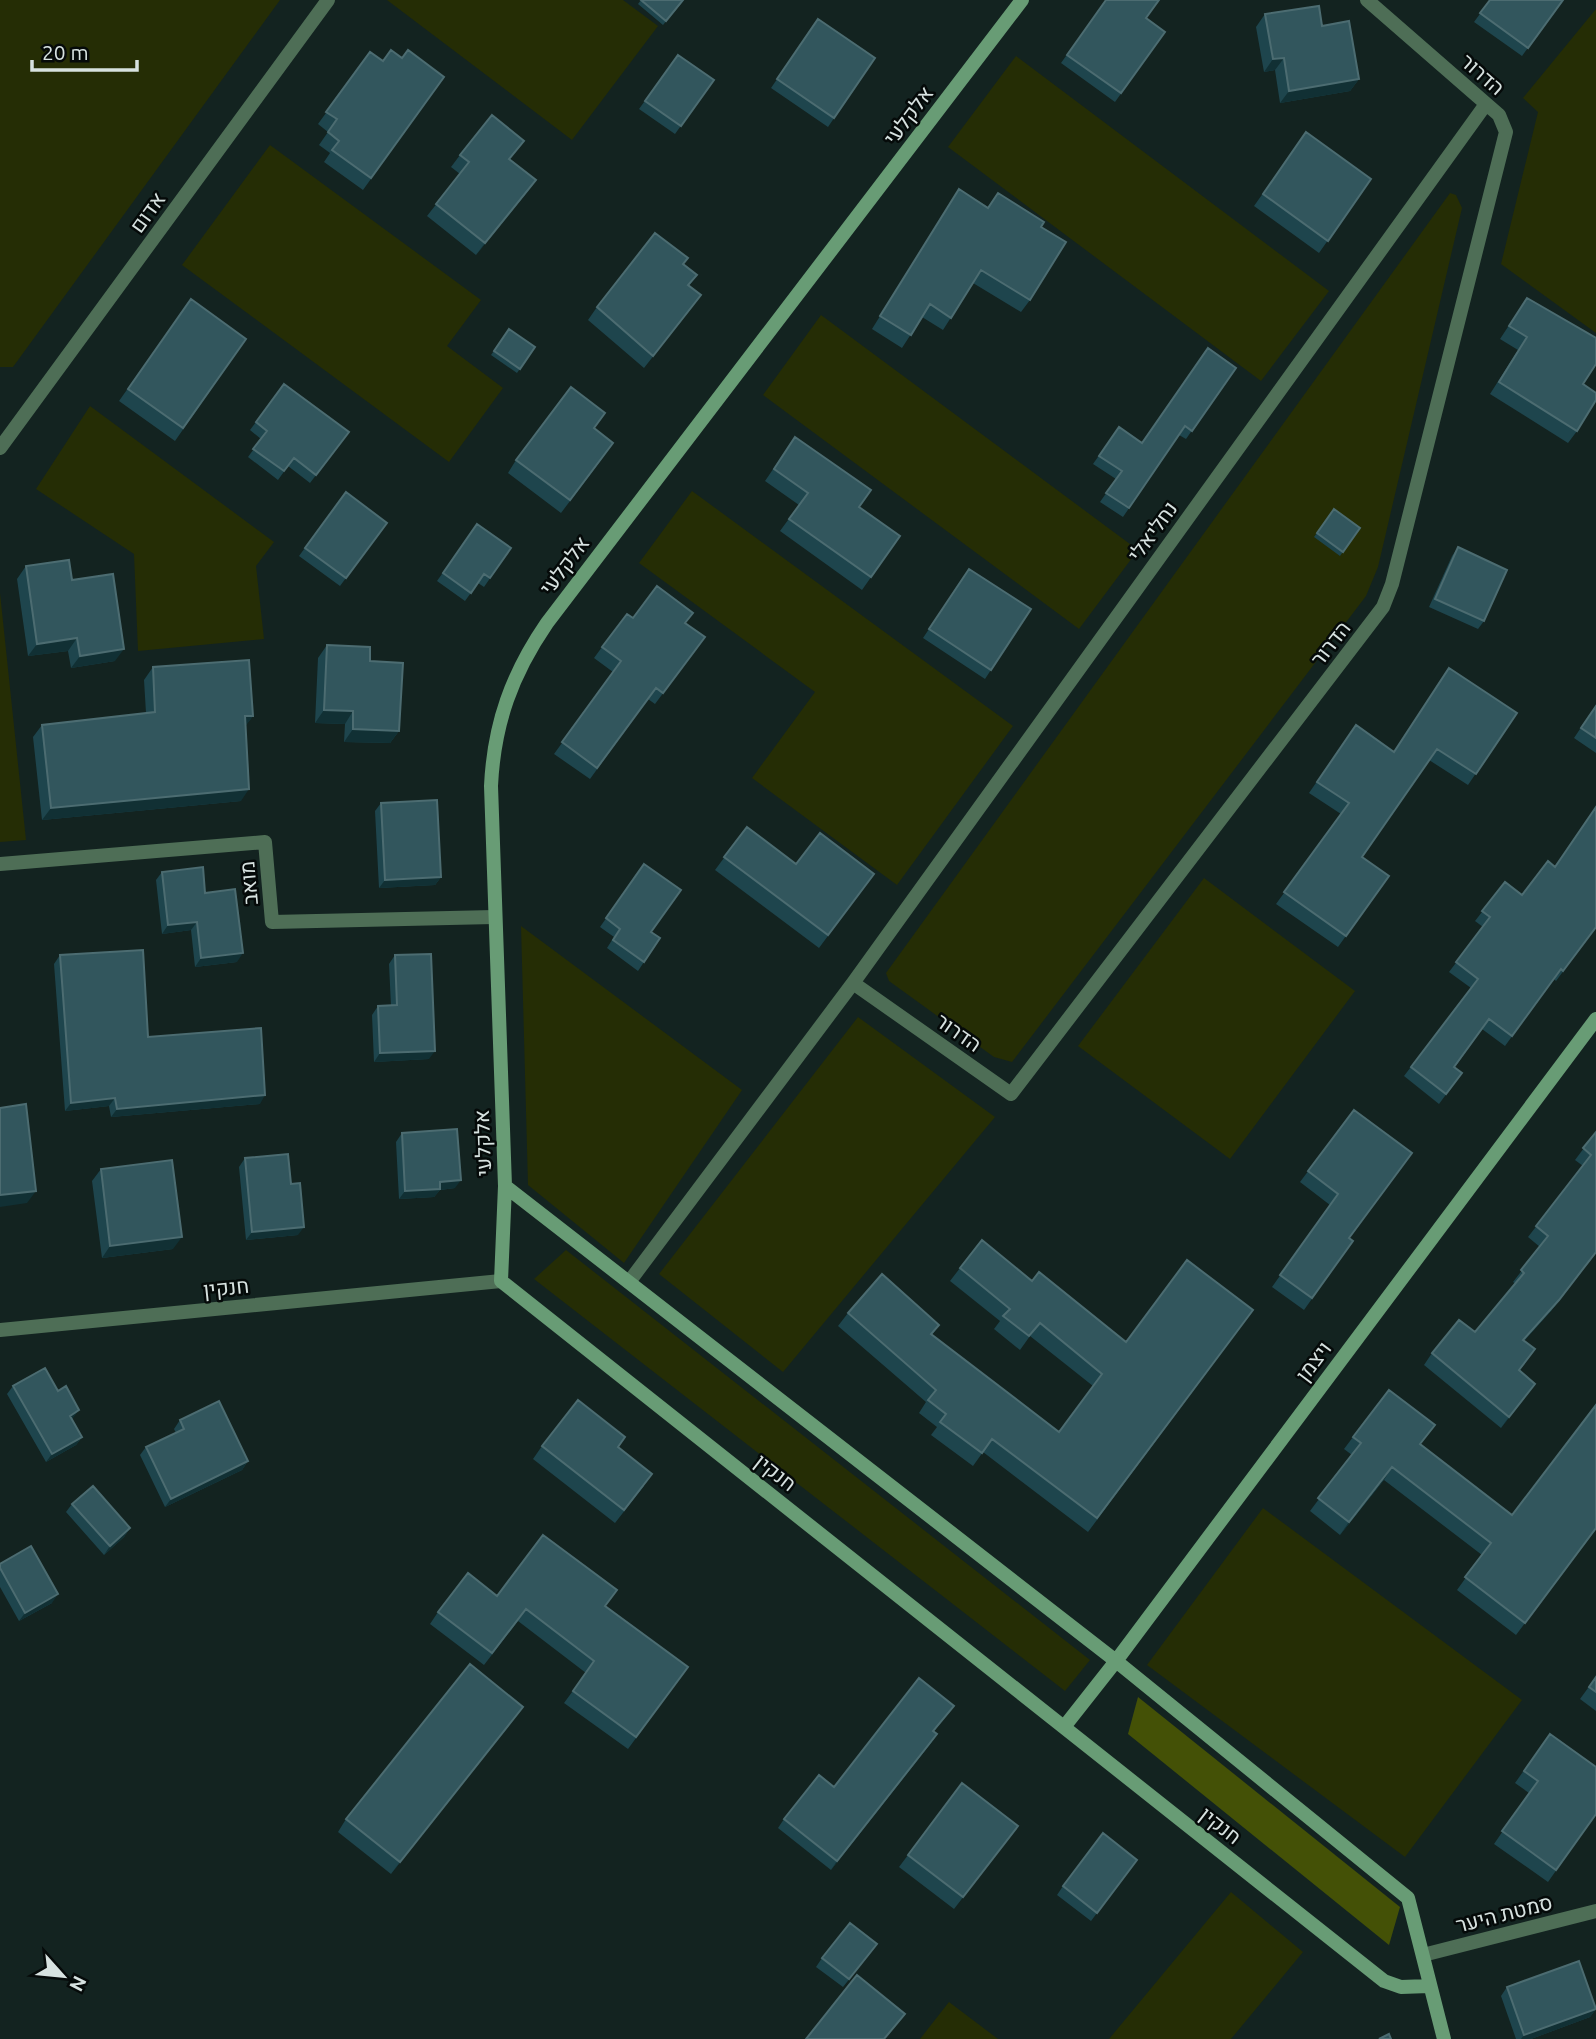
<svg xmlns="http://www.w3.org/2000/svg" width="1596" height="2039" viewBox="0 0 1596 2039" font-family="Ubuntu,Heebo,sans-serif">
<style>
.green{fill:#252d05}
.forest{fill:#445106}
.lines{fill:none;stroke-linecap:round;stroke-linejoin:round}
.street{stroke:#4e6e56;stroke-width:14}
.secondary{stroke:#689c75;stroke-width:14}
.wall{fill:#1e454d}
.shaded-wall{fill:#113034}
.building{fill:#32565d;stroke:#4c6c71;stroke-width:2}
.labels{text-anchor:middle;dominant-baseline:central;stroke-width:5;stroke-linejoin:round;paint-order:stroke}
.street-label{font-size:21px;fill:#d7e2e0;stroke:#050a09}
</style>
<rect width="100%" height="100%" fill="#132320"/>
<!-- green -->
<path class="green" d="M0,0h280l-267,367h-13z
M387,0h236l35,26 -86,114z
M1596,9v324l-95,-69 37,-152 -15,-14z
M1016,56l313,235 -68,90 -313,-234z
M270,145l211,155 -34,46 56,42 -54,74 -267,-197z
M1450,193l6,2 6,13 -84,359 -12,29 -354,466 -18,-5 -105,-76 -3,-8z
M821,315l317,235 -59,79 -316,-234z
M90,406l184,136 -18,24 8,73 -126,12 -4,-97 -98,-65z
M692,491l321,235 -116,159 -145,-107 63,-86 -176,-129z
M0,593l26,247 -26,2z
M1204,878l151,113 -125,168 -152,-113z
M521,926l221,164 -118,173 -96,-78z
M858,1017l137,100 -212,255 -124,-98z
M566,1250l524,410 -25,31 -531,-412z
M1263,1508l259,192 -117,157 -258,-192z
M1231,1892l72,60 -72,87h-122z
M949,2002l49,37h-78z"/>
<!-- forest -->
<path class="forest" d="M1138,1697l262,210 -11,38 -261,-211z"/>
<g class="lines">
<!-- street -->
<path class="street" d="M0,448l328,-448
M0,864l265,-22 7,80 222,-5
M853,983l158,111 372,-487 9,-23 114,-452 -7,-17 -132,-115
M629,1282l224,-299 633,-879
M0,1330l501,-49
M1423,1955l173,-44"/>
<!-- secondary -->
<path class="secondary" d="M1022,0l-475,623c-35,51 -53,100 -56,163l14,400 -4,95 883,700 17,6 28,-1
M505,1186l611,475 292,237 36,141
M1064,1727l52,-66 480,-642"/>
</g>
<!-- wall -->
<path class="wall" d="M641,0h43l-21,25 -25,-21z
M1106,0l40,18 19,14 -50,70 -54,-39z
M1490,0h73l-41,56 -48,-34z
M1265,14l57,12 37,53 -9,12 -70,12 -5,-33 -11,2 -8,-45z
M818,19l57,39 -47,69 -57,-39z
M370,52l13,9 19,-3 42,19 -81,113 -39,-28 6,-9 -11,-8 9,-13 -10,-8z
M678,55l36,25 -39,54 -36,-25z
M1306,132l65,47 -52,74 -65,-47z
M460,155l50,4 26,21 -9,12 -51,63 -49,-39 33,-42 -9,-7z
M959,189l29,18 10,-14 43,34 -11,73 -9,12 -48,-29 -30,47 -21,-13 -20,31 -30,-19z
M683,264l14,11 -8,11 3,21 -48,61 -56,-48 9,-13z
M1527,298l50,133 -9,12 -78,-49 28,-44 -18,-11z
M191,299l55,40 -71,102 -56,-40z
M509,329l26,18 -18,26 -26,-18z
M1236,368l-50,71 -7,-4 -56,82 -23,-15 16,-23 -23,-15 26,-37 23,16z
M284,384l65,48 -39,51 -22,-17 -10,14 -30,-23 13,-18 -11,-9z
M594,429l10,27 -43,57 -53,-40 8,-13z
M795,437l64,70 41,29 -38,54 -82,-59 19,-26 -34,-24z
M346,492l41,31 -47,63 -41,-30z
M1334,509l26,19 -20,28 -26,-19z
M477,524l34,24 -27,39 -6,-4 -13,18 -28,-20z
M1458,547l26,74 -6,8 -49,-22 23,-51z
M26,566l46,14 43,81 -44,7 -3,-17 -40,5 -11,-77z
M969,569l62,40 -46,70 -62,-41z
M633,618l53,5 11,25 -42,56 -7,-5 -58,80 -36,-25 59,-82 -19,-14 8,-11z
M327,645l43,16 29,70 -9,12 -46,-1 1,-18 -30,-1 3,-65z
M153,667l100,49 -8,10 -4,75 -199,19 -9,-83 9,-12 104,-12 -2,-33z
M1596,705v48l-22,-15z
M1517,713l-49,72 -39,-25 -67,97 27,19 -51,71 -62,-43 65,-90 -32,-21 47,-68 38,27z
M381,803l60,74 -6,8 -56,3 -4,-77z
M747,827l49,37 69,22 -46,62 -104,-78z
M644,864l7,68 9,6 -22,33 -31,-23 7,-11 -14,-10z
M162,872l43,21 32,69 -42,5 -4,-37 -29,4 -6,-54z
M1505,882l17,13 74,32 -40,54 -2,-2 -49,67 -23,-17 -27,38 7,6 -23,31 -35,-28 67,-88 -22,-16 34,-45 -8,-6z
M60,955l88,82 112,67 -149,13 -2,-11 -44,5 -11,-147z
M395,955l34,104 -55,3 -2,-47 6,-9h13l-2,-42z
M1354,1110l-5,128 4,3 -49,69 -32,-23 58,-82 -30,-23z
M1596,1132v121l-45,58 -27,30 11,8 -15,21 15,14 -34,44 -77,-63 8,-12 43,-21 41,-48 -3,-2 27,-35 -12,-10 55,-71 -8,-6z
M402,1133l53,55 -15,2 -6,7 -35,2 -3,-57z
M245,1158l46,26 7,51 -52,5 -7,-73z
M101,1169l72,80 -71,9 -10,-77z
M960,1268l72,13 94,61 127,-32 -165,222 -105,-80 -10,14 -42,-31 6,-8 -18,-14 7,-11 -88,-76 10,-13 91,12 -7,10 127,97 34,-46 -63,-50 -10,14 -26,-21 6,-8 -50,-40z
M13,1386l60,32 -1,1 10,18 -6,8 -30,17 -39,-68z
M180,1420l68,41 -6,9 -77,37 -25,-52 6,-8 30,-14 -2,-4z
M1353,1437l68,8 91,70 84,14 -80,106 -59,-45 25,-35 -98,-75 -44,55 -30,-24 42,-56 -8,-6z
M542,1446l76,1 26,39 -29,37 -82,-64z
M72,1504l58,24 -6,9 -20,18 -38,-43z
M0,1564l52,39 -33,18 -19,-34z
M497,1596l109,10 82,61 -60,82 -64,-46 22,-30 -68,-52 -34,44 -54,-41 8,-12z
M1596,1677v34l-16,-12z
M954,1706l-20,25 3,3 -6,9 -100,127 -53,-42 6,-9 50,-32z
M523,1707l-132,167 -53,-42 8,-13z
M1550,1734l46,80 -48,68 -54,-38 35,-51 -14,-10z
M1009,1838l-55,71 -55,-42 9,-12z
M1137,1860l-46,61 -34,-26 6,-9z
M871,1952l-28,35 -27,-20 6,-9z
M1507,1987l89,22 -6,8 -59,22h-15l-15,-43z"/>
<!-- shaded-wall -->
<path class="shaded-wall" d="M1284,58l-9,12 -11,2 9,-13z
M1359,79l-9,12 -70,12 9,-12z
M536,180l-9,12 -51,63 9,-12z
M77,638l-9,13 -40,5 9,-12z
M124,649l-9,12 -44,7 9,-12z
M324,710l29,1 -8,13 -30,-1z
M245,716h8l-9,12z
M353,729l46,2 -9,12 -46,-1z
M249,789l-8,12 -199,19 9,-12z
M441,877l-6,8 -56,3 6,-8z
M197,922l-6,8 -29,4 6,-9z
M243,953l-6,9 -42,5 6,-9z
M435,1051l-6,8 -55,3 6,-9z
M265,1095l-5,9 -149,13 6,-8z
M115,1098l-6,8 -44,5 6,-8z
M461,1180l-6,8 -15,2 -6,7 -35,2 6,-8 35,-9z
M36,1191l-9,12 -27,4v-12z
M304,1227l-6,8 -52,5 6,-8z
M182,1237l-9,12 -71,9 8,-12z
M1596,1252l-45,59 -36,40 8,-11z
M1535,1384l-8,11 -26,33 8,-11z
M79,1410l-6,8 -9,6 6,-8z
M82,1437l-6,8 -30,17 6,-8z
M248,1461l-6,9 -77,37 6,-8z
M1392,1467l-8,13 -44,55 9,-13z
M130,1528l-6,9 -20,18 6,-9z
M58,1594l-6,9 -33,18 6,-8z
M523,1707l-9,12 -123,155 9,-12z
M937,1734l-6,9 -100,127 6,-9z
M1596,2009l-6,8 -59,22h-10l3,-4z"/>
<!-- building -->
<path class="building" d="M641,0h42l-17,21z
M1106,0h53l-13,18 19,14 -44,61 -54,-38z
M1490,0h73l-35,48 -48,-35z
M1319,6l3,20 27,-5 10,58 -70,12 -5,-33 -11,1 -8,-45z
M818,19l57,39 -41,60 -57,-39z
M391,50l11,8 6,-8 36,27 -73,101 -39,-28 7,-9 -11,-9 9,-13 -11,-7 44,-60 13,9z
M678,55l36,25 -33,46 -36,-25z
M492,115l32,26 -15,18 27,21 -51,63 -49,-39 33,-42 -9,-7z
M1306,132l65,47 -43,62 -65,-47z
M959,189l29,19 10,-15 46,29 -3,5 25,15 -36,58 -49,-30 -30,48 -21,-14 -19,31 -31,-19z
M655,233l33,25 -5,6 14,11 -9,10 13,10 -48,61 -56,-49z
M1527,298l69,40v26l-13,20 13,9v7l-19,31 -78,-49 28,-45 -18,-11z
M191,299l55,40 -63,89 -55,-39z
M509,329l26,18 -15,22 -26,-18z
M1208,348l28,20 -44,63 -7,-5 -56,82 -23,-15 16,-22 -23,-15 20,-29 23,16z
M284,384l65,48 -33,43 -22,-17 -10,13 -31,-22 14,-18 -11,-9z
M571,387l34,26 -11,15 19,15 -43,57 -54,-40z
M795,437l76,53 -12,17 41,29 -29,41 -82,-58 19,-26 -34,-24z
M346,492l41,31 -41,55 -41,-30z
M1334,509l26,19 -17,24 -26,-19z
M477,524l34,24 -21,30 -6,-4 -13,19 -28,-20z
M1458,547l49,23 -23,51 -49,-22z
M69,560l3,20 41,-6 11,75 -44,7 -3,-18 -40,6 -11,-78z
M969,569l62,40 -40,61 -62,-41z
M657,586l36,27 -8,10 20,14 -42,56 -7,-5 -59,80 -35,-26 59,-81 -19,-14 25,-33 6,4z
M327,645l43,2v14l33,2 -4,68 -46,-2v-18l-29,-1z
M249,660l4,56h-8l4,73 -198,19 -9,-83 113,-13 -2,-45z
M1449,668l68,45 -41,61 -39,-25 -75,108 27,19 -43,60 -62,-44 65,-89 -32,-21 39,-57 38,27z
M1596,706v32l-15,-10z
M437,800l4,77 -56,3 -4,-77z
M1596,807v120l-33,44 -2,-2 -49,67 -23,-17 -35,48 8,6 -16,21 -35,-27 67,-88 -22,-17 34,-45 -8,-6 23,-29 17,13 26,-34 7,6z
M747,827l49,37 24,-31 54,41 -46,61 -104,-78z
M644,864l37,26 -30,42 9,6 -16,24 -31,-22 7,-11 -14,-11z
M203,867l2,26 30,-4 8,64 -42,5 -4,-36 -29,3 -6,-53z
M143,950l5,87 113,-9 4,67 -148,14 -2,-11 -44,5 -11,-148z
M431,954l4,97 -55,2 -2,-47 19,-1 -2,-50z
M26,1104l10,87 -36,4v-87z
M1354,1110l58,43 -63,85 4,3 -41,57 -32,-23 58,-81 -30,-23z
M457,1129l4,51 -21,2v7l-35,2 -3,-58z
M1596,1132v120l-37,48 -36,40 12,9 -16,21 16,14 -26,33 -77,-64 27,-33 16,12 49,-59 -3,-3 27,-34 -12,-10 55,-71 -8,-7z
M288,1154l3,30 9,-1 4,44 -52,5 -7,-74z
M172,1160l10,77 -72,9 -9,-77z
M982,1240l50,41 7,-9 87,70 61,-82 66,50 -156,208 -105,-79 -10,14 -42,-31 6,-8 -18,-14 8,-10 -88,-77 34,-39 57,51 -8,9 128,98 43,-58 -62,-51 -11,13 -26,-20 7,-7 -50,-41z
M45,1368l13,23 8,-5 13,24 -9,6 12,21 -30,17 -39,-68z
M1389,1390l46,35 -15,19 92,71 84,-110v123l-71,95 -60,-46 26,-34 -99,-76 -43,55 -31,-24 43,-55 -8,-6z
M578,1400l47,37 -7,10 34,27 -28,36 -82,-64z
M219,1401l29,60 -77,38 -25,-52 38,-18 -4,-9z
M93,1486l37,42 -20,18 -38,-42z
M543,1535l74,55 -12,16 83,61 -52,70 -63,-46 21,-30 -68,-52 -34,44 -54,-41 30,-39 29,23z
M31,1546l27,48 -33,19 -25,-45v-4z
M470,1664l53,43 -123,155 -54,-43z
M1596,1677v15l-7,-5z
M919,1678l35,28 -21,25 4,3 -100,127 -53,-42 35,-44 15,12z
M1550,1734l46,33v47l-40,56 -54,-39 36,-50 -14,-10z
M962,1783l56,43 -55,71 -55,-42z
M1103,1833l34,27 -40,53 -34,-27z
M850,1923l27,21 -28,35 -27,-21z
M1579,1961l17,48 -72,26 -17,-48z
M857,1975l48,39 -21,25h-78z
M1389,2034l2,5h-12z"/>
<g class="labels">
<!-- street labels -->
<g class="street-label">
<text transform="translate(1483 74) rotate(41)">הדרור</text>
<text transform="translate(908 115) rotate(-53)">אלקלעי</text>
<text transform="translate(147 212) rotate(-54)">אדום</text>
<text transform="translate(1152 531) rotate(-54)">נחליאלי</text>
<text transform="translate(564 565) rotate(-53)">אלקלעי</text>
<text transform="translate(1330 643) rotate(-52)">הדרור</text>
<text transform="translate(248 883) rotate(-95)">מואב</text>
<text transform="translate(959 1032) rotate(35)">הדרור</text>
<text transform="translate(482 1143) rotate(-92)">אלקלעי</text>
<text transform="translate(226 1287) rotate(-6)">חנקין</text>
<text transform="translate(1313 1361) rotate(-53)">ויצמן</text>
<text transform="translate(776 1472) rotate(38)">חנקין</text>
<text transform="translate(1221 1825) rotate(38)">חנקין</text>
<text transform="translate(1504 1913) rotate(-14)">סמטת היער</text>
</g>
</g>
<!-- north arrow -->
<g transform="translate(63 1976) rotate(117)" stroke="#050a09" stroke-width="5" paint-order="stroke">
<path d="M0-5L12 26L0 18L-12 26Z" fill="#d7e2e0"/>
<text y="-10" font-size="19" font-weight="bold" text-anchor="middle" fill="#d7e2e0">N</text>
</g>
<!-- scale -->
<path d="M32 60v10h105v-10" fill="none" stroke="#d7e2e0" stroke-width="3.5"/>
<text x="42" y="60" font-size="21" fill="#d7e2e0" stroke="#050a09" stroke-width="5" paint-order="stroke">20 m</text>
</svg>
